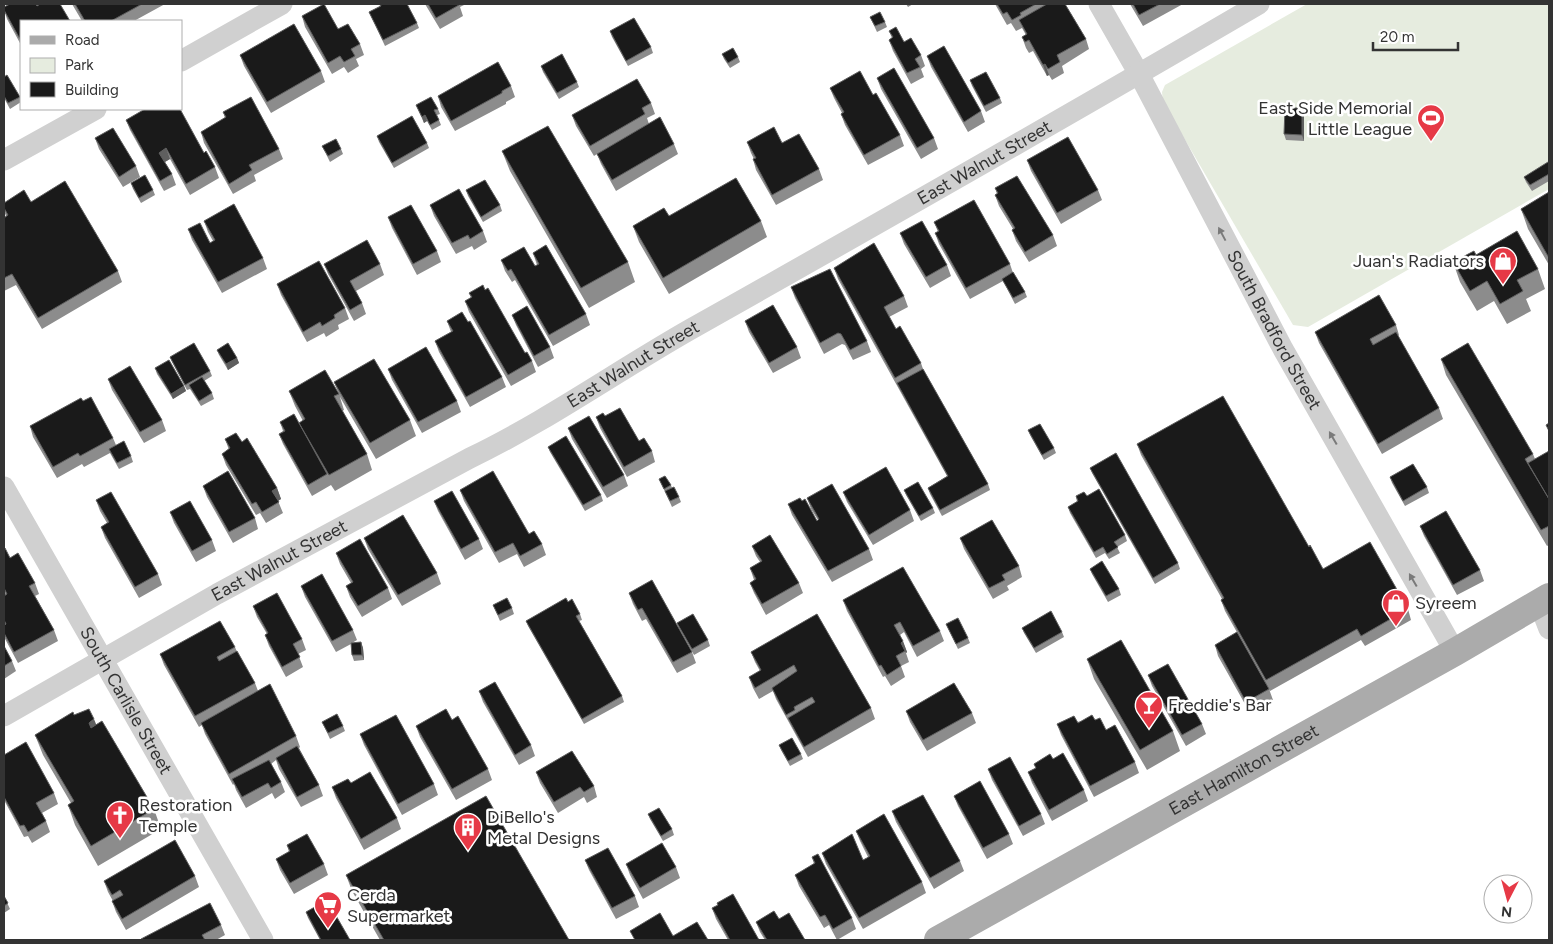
<svg xmlns="http://www.w3.org/2000/svg" width="1553" height="944" viewBox="0 0 1553 944" font-family="Figtree,sans-serif">
<style>
.green{fill:#e6ecdf}
.lines{fill:none;stroke-linecap:round;stroke-linejoin:round}
.minor{stroke:#d0d0d0;stroke-width:21}
.primary{stroke:#ababab;stroke-width:28}
.wall{fill:#8c8c8c}
.shaded-wall{fill:#5f5f5f}
.building{fill:#1a1a1a;stroke:#5f5f5f}
.oneway{fill:#7a7a7a}
.labels{text-anchor:middle;dominant-baseline:central;stroke-width:5;stroke-linejoin:round;paint-order:stroke}
.poi-label{font-size:18px;fill:#333;stroke:#fff;text-anchor:start}
.street-label{font-size:18px;fill:#333;stroke:#fff}
</style>
<rect width="100%" height="100%" fill="#fff"/>
<!-- green -->
<path class="green" d="M1307,4h242v185l-241,138 -15,-2 -130,-223 -1,-10 3,-7z"/>
<g class="lines">
<!-- minor -->
<g class="minor">
<path id="s1" d="M1099,4l40,70 144,275 172,303"/>
<path d="M181,61l101,-57"/>
<path d="M4,160l92,-51"/>
<path id="s2" d="M4,487l259,453"/>
<path d="M1539,603l10,26"/>
<path id="s3" d="M4,716l213,-122 253,-136c77,-37 147,-87 221,-129 190,-107 380,-215 568,-325"/>
</g>
<!-- primary -->
<path class="primary" id="s4" d="M938,940l517,-288 94,-55"/>
</g>
<!-- wall -->
<path class="wall" d="M72,4h93l-31,17h-52z
M379,4h28l10,19 2,5 -34,18 -16,-34 11,-6z
M425,4h41l-6,3 3,9 -23,13z
M906,4h7l-5,3z
M995,4h70l21,35 3,10 -27,17 2,7 -12,7 -3,-5 -2,1 -14,-25 -4,2 -3,-5 -4,-11 4,-2 -4,-7 -6,3 -5,-8 -4,2z
M1130,4h53l-40,22z
M37,6l-16,15v24l-14,-26 -3,-9v-3z
M302,16l36,13 22,15 4,11 -8,4 3,7 -11,7 -4,-6 -12,7 -27,-47z
M870,17l15,5 2,5 -10,5z
M610,31l41,16 2,6 -25,13 -16,-29z
M889,31l32,24 4,11 -4,3 3,8 -13,7 -18,-33 -4,-11 3,-2z
M722,54l16,3 2,5 -10,6 -6,-9z
M240,55l81,16 4,11 -54,31 -27,-47z
M927,56l54,55 4,11 -17,10 -37,-65z
M541,66l36,16 2,5 -20,12 -16,-27z
M4,77l16,20 1,4v1l-11,7 -6,-11z
M877,78l57,60 4,11 -17,10 -40,-70z
M970,80l30,18 2,5 -16,9 -14,-26z
M511,86l4,11 -9,5v2l-51,27 -14,-24 -3,-11z
M830,88l43,7 27,40 4,11 -36,19 -23,-40 -4,-11 1,-1 -8,-15z
M651,103l4,11 -8,4 2,6 25,20 4,10 -62,37 -15,-27 -4,-10 -3,2 -18,-30 -4,-11z
M416,105l22,4 2,5 -3,1 4,10 -9,5 -5,-9 -3,2z
M1302,108l2,6v27l-18,-1 -2,-6z
M223,112l56,37 4,10 -29,16 2,6 -23,13 -29,-51 -3,-11 24,-14z
M126,120l78,33 11,14 4,11 -29,17 -20,-36 -5,3 7,12 4,11 -12,6 -34,-61z
M377,136l50,7 2,5 -35,20 -15,-26z
M95,138l41,28 4,11 -17,10 -24,-38z
M747,142l35,1 37,26 4,11 -47,25 -20,-35 -3,-11h1l-3,-6z
M322,146l19,3 2,5 -13,8z
M502,151l126,111 7,20 -46,26 -79,-137z
M1027,160l71,30 4,10 -41,24 -30,-53z
M1549,164v17l-17,10 -6,-9 -2,-5z
M131,183l22,7 2,5 -14,8 -8,-14z
M995,188l58,47 4,11 -28,16 -13,-21 -4,-11 1,-1 -14,-23 -4,-11 2,-1z
M466,190l34,15 2,6 -19,11 -15,-26z
M1549,192v73l-21,-36 -7,-20z
M31,202l87,69 4,11 -80,47 -26,-44 -12,6v-73l2,-2 -2,-5v-8z
M430,205l53,26 4,11 -13,8 -2,-4 -16,8 -22,-38z
M669,216l92,5 6,16 -98,57 -30,-52 -6,-16z
M388,217l49,34 4,11 -24,13 -25,-47z
M204,221l59,37 4,11 -45,24 -30,-53 -4,-11 22,14 3,-2 -5,-9z
M934,222l76,42 3,9 12,19 2,5 -12,7 -12,-23 -33,18 -31,-55 -4,-11 3,-1z
M900,233l47,32 4,11 -21,12 -26,-44z
M533,253l53,61 4,11 -37,21 -38,-66 -3,2 -7,-11 -4,-11 34,6 2,-1z
M1476,255l62,14 7,20 -19,10 5,12 -24,13 -13,-23 -17,10 -17,-29 -7,-20z
M324,264h56l4,11 -28,16 6,12 4,11 -12,7 -26,-47z
M834,268l70,28 4,11 -19,10 7,12 25,34 2,6 65,115 2,6 -48,26 -12,-22 -2,-6 19,-12 -109,-197z
M277,284l68,24 4,11 -11,6 1,4 -13,8 -2,-4 -17,9 -26,-47z
M791,287l76,54 4,11 -18,8 -8,-15 -3,-1 -18,10 -29,-56z
M469,293l63,68 4,11 -25,14 -42,-74 -4,-11 6,-3z
M512,315l38,32 4,11 -16,9 -22,-42z
M447,321l21,1 34,55 4,10 -36,20 -31,-55 -4,-11 16,-9z
M745,321l52,26 4,11 -28,15 -24,-41z
M1396,325l3,10 -1,1 41,72 4,11 -61,35 -63,-111 -4,-11z
M217,350l20,8 2,5 -11,7 -9,-15z
M170,357l40,14 2,5 -8,5 8,12 2,6 -13,7 -11,-17 -3,1 -15,-28z
M1441,359l92,95 2,5 14,-8v94l-2,1 -101,-171z
M155,368l29,18 2,5 -13,8 -16,-25z
M388,369l69,32 4,11 -39,21 -30,-53z
M108,379l54,41 4,11 -22,12 -32,-53z
M334,382l76,38 6,16 -40,23 -36,-62z
M289,391l50,3 5,16 -2,1 25,43 5,16 -37,21 -4,-6 -19,11 -29,-52 -4,-10 4,-3 -3,-9 21,5 -2,-4 4,-2 -8,-15z
M83,401l30,37 3,7 15,11 2,6 -14,7 -9,-16 -26,14 -2,-3 -25,14 -24,-41 -3,-11z
M605,416l47,35 3,11 -28,15 -27,-49 -4,-11z
M568,428l56,47 4,11 -21,12 -35,-59z
M1028,430l26,18 2,5 -12,7 -14,-25z
M225,439l17,3 35,46 4,11 -3,2 5,12 -17,10 -6,-10 -4,2 -30,-50 -4,-11 7,-4z
M1137,444l172,103 14,22 85,40 3,11 -46,26 -4,-6 -91,51 -45,-80 -4,-11 1,-1 -81,-144z
M548,447l53,48 2,6 -18,10 -35,-59z
M1090,468l88,95 2,6 -25,15 -63,-111z
M1390,477l37,10 2,6 -24,13 -13,-23z
M659,479l12,6 1,3 7,9 2,5 -9,5z
M203,486l52,32 3,11 -25,14 -26,-46z
M460,490l69,44 13,10 4,11 -22,12 -7,-13 -18,9 -35,-62z
M904,490l29,18 2,5 -14,8 -15,-26z
M843,492l67,18 4,11 -41,24 -26,-43z
M1076,496h11l38,39 2,6 -10,6 3,6 -11,6 -4,-6 -9,5 -26,-45 -2,-6 9,-5z
M807,498l62,51 4,11 -41,22 -40,-67 -4,-11 29,17 1,-1 -7,-11z
M96,500l62,74 4,11 -23,13 -34,-60 -4,-11 6,-4 -7,-12z
M434,501l45,38 4,10 -18,11 -27,-49z
M170,512l42,28 4,11 -20,11 -22,-39z
M1420,526l60,44 4,11 -27,14 -33,-59z
M364,538l73,35 4,11 -39,22 -34,-57z
M960,538l59,28 3,11 -15,9 2,4 -16,9 -29,-50z
M752,546l47,37 4,10 -37,22 -12,-22 -4,-10 4,-3 -4,-12 10,-6 -4,-6z
M4,549l6,9 25,25 4,11 -4,2 19,34 4,11 -40,22 -14,-26v-11l1,-1 -1,-1v-28l1,-1 -1,-3z
M336,553l52,35 4,11 -30,18 -12,-20 -4,-11 5,-3 -11,-19z
M1090,569l29,20 2,6 -13,7 -16,-28z
M301,586l52,44 4,10 -5,3 9,-1 2,6 1,12 -10,1 -2,-6 -1,-11 -15,8 -31,-55z
M629,593l63,59 4,11 -19,10 -31,-54 -4,2 -9,-17z
M843,600l97,31 4,10 -27,16 -13,-25 -4,3 7,17 -1,1 3,9 -8,4 4,11 -14,9 -6,-10 -2,1 -36,-66z
M568,602l12,12 2,6 -3,1 43,75 2,6 -40,22 -56,-98 -2,-5z
M493,605l19,3 2,6 -14,7z
M253,606l49,33 4,11 -8,4 5,13 -17,10 -17,-31 -4,-11 2,-1 -10,-17z
M817,614l54,94 4,11 -67,38 -32,-58 -3,-8 -14,8 -6,-11 -4,-11 11,-6 -5,-9 -4,-10z
M677,623l31,17 2,6 -16,9 -15,-27z
M946,624l22,14 2,5 -12,6z
M1022,628l40,4 2,5 -28,16 -12,-20z
M1215,645l54,44 4,11 -23,13 -32,-57z
M4,646l8,15 4,10 -12,8z
M235,647l2,5 18,31 3,8 38,45 4,11 -1,1 20,37 4,11 -22,11 -22,-38 -3,-9 -5,4 10,18 4,10 -10,7 -3,-6 -26,15 -10,-18 -2,-6 -1,1 -28,-51 -3,-9 -3,2 -35,-62 -4,-11z
M1087,659l86,72 7,20 -33,19 -53,-91z
M1148,675l54,49 4,10 -20,12 -34,-60z
M479,691l52,54 4,11 -16,9 -36,-63z
M906,711l66,2 4,10 -49,28 -17,-29z
M74,715l23,10 57,84 7,20 -63,37 -23,-41 -7,-20 3,-2 -28,-48 -8,-20z
M452,720l36,49 4,11 -36,20 -36,-63 -4,-11z
M1095,720l11,10 29,32 4,11 -45,24 -33,-62 -4,-11z
M322,722l21,4 2,5 -15,8z
M360,734l74,50 4,11 -36,20 -38,-70z
M779,745l22,9 2,5 -13,7 -9,-16z
M4,755l50,38 4,11 -16,9 4,8 4,11 -18,11 -4,-7 -4,1 -20,-37z
M1034,764l50,26 4,11 -36,20 -20,-38 -4,-11 8,-4z
M988,769l53,45 4,10 -22,12 -31,-56z
M536,772l58,14 3,11 -10,6 -3,-6 -26,16 -18,-30z
M351,783l46,35 4,11 -37,21 -28,-52 -4,-11z
M954,796l55,38 4,10 -26,15 -29,-53z
M892,811l68,50 4,10 -30,18 -38,-67z
M648,814l24,15 2,6 -11,6 -13,-22z
M856,831l66,51 4,11 -63,36 -37,-65 -4,-11 41,7 5,-3 -8,-16z
M287,845l37,19 4,11 -34,19 -14,-24 -4,-11 13,-7z
M812,857l40,61 4,11 -19,11 -8,-15 -5,3 -25,-42 -4,-11 19,-11z
M585,860l50,36 4,11 -23,12 -27,-49z
M626,864l50,3 4,11 -37,21 -13,-24z
M346,875l223,65h-189l-28,-49z
M195,876l4,11 -73,43 -10,-18 -4,-11h1l-5,-9 -4,-11z
M4,896l6,13 -6,4z
M712,908l47,32h-31l-12,-21z
M306,912l44,28h-30l-12,-22z
M779,919l26,21h-40l-5,-8 -4,-10z
M221,925l4,10 -9,5h-74z"/>
<!-- shaded-wall -->
<path class="shaded-wall" d="M1045,64l4,11 -2,1 -4,-11z
M1302,108l2,6v27l-2,-6z
M425,115l2,6 -3,2 -2,-6z
M166,148l4,11 -7,4 -4,-10z
M237,358l2,5 -11,7 -2,-6z
M184,386l2,5 -13,8 -2,-5z
M277,488l4,11 -5,3 -4,-11z
M903,641l4,11 -1,1 -5,-10z
M361,642l2,6 1,12 -2,-5z
M94,719l8,20 -6,4 -7,-20z"/>
<!-- building -->
<path class="building" d="M10,4h26l1,2 3,-2h20l10,17h-49v20l-17,-31v-3z
M75,4h67l-31,17h-26z
M324,4l14,25 10,-5 12,20 -9,5 4,7 -11,6 -4,-6 -12,7 -26,-47z
M380,4h27l10,19 -34,17 -14,-28 12,-6z
M428,4h30l1,1 -23,13z
M997,4h39l-16,9 1,2 -9,5 -5,-8 -4,2z
M1047,4h18l21,35 -29,16 3,7 -12,7 -3,-5 -2,1 -14,-25 -4,2 -3,-5 5,-3 -8,-14z
M1133,4h27l-21,11z
M880,12l5,10 -10,4 -5,-9z
M634,18l17,29 -25,14 -16,-30z
M294,24l27,47 -54,31 -27,-47z
M896,27l8,15 7,-4 10,17 -6,4 5,8 -13,6 -18,-33 4,-3 -4,-6z
M944,46l37,65 -17,11 -37,-66z
M733,48l5,9 -10,6 -6,-9z
M562,54l15,28 -20,11 -16,-27z
M498,62l13,24 -9,5v2l-51,28 -13,-25z
M894,68l40,70 -17,10 -40,-70z
M860,71l13,24 3,-2 24,42 -36,20 -23,-41 3,-2 -14,-24z
M986,72l14,26 -16,8 -14,-26z
M7,75l13,22 -12,6 -4,-7v-19z
M637,79l14,24 -9,5 3,6 -55,32 -18,-31z
M251,97l28,52 -30,16 3,5 -23,14 -28,-52 25,-15 -3,-5z
M431,97l7,12 -4,1 5,10 -9,5 -5,-10 -3,2 -6,-12z
M1285,108h17v27l-18,-1z
M145,109h35l24,44 2,-2 9,16 -29,17 -20,-36 -7,5 13,21 -12,7 -34,-61z
M412,116l15,27 -35,20 -15,-27z
M660,117l14,27 -62,36 -15,-26z
M548,126l80,136 -47,26 -79,-137z
M774,127l8,16 17,-9 20,35 -47,26 -19,-36 3,-1 -9,-16z
M113,128l23,38 -17,11 -24,-39z
M1068,137l30,53 -41,23 -30,-53z
M336,139l5,10 -13,7 -6,-10z
M1548,162l1,2v10l-19,11 -6,-8z
M145,175l8,15 -14,8 -8,-15z
M1017,176l36,59 -28,17 -13,-22 3,-2 -20,-33 3,-2 -3,-5z
M736,178l25,43 -98,57 -30,-52 31,-18 5,8z
M485,180l15,25 -19,12 -15,-27z
M65,181l53,90 -80,47 -26,-44 -8,4v-60l4,-3 -4,-7v-5l20,-13 7,12z
M459,189l24,42 -13,8 -2,-4 -16,8 -22,-38z
M1549,192v66l-28,-49z
M974,200l36,64 -44,24 -31,-55 4,-2 -5,-9z
M234,204l29,54 -45,24 -30,-53 12,-6 10,20 5,-3 -11,-19z
M411,205l26,46 -24,13 -25,-47z
M922,221l25,44 -21,12 -26,-44z
M1517,231l21,38 -21,11 6,11 -23,13 -13,-23 -17,10 -17,-29 21,-11 2,4z
M367,240l13,24 -30,17 12,22 -12,7 -26,-46z
M874,243l30,53 -20,11 12,22 4,-3 21,37 -26,15 -61,-110z
M546,245l40,69 -37,21 -38,-66 -3,2 -7,-11 23,-13 11,19 4,-2 -6,-11z
M319,261l26,47 -11,7 1,3 -13,8 -2,-4 -17,10 -26,-48z
M830,269l37,72 -17,9 -9,-16 -3,-1 -18,10 -29,-56z
M1013,272l12,20 -12,6 -11,-19z
M483,285l2,5 3,-2 37,65 2,-1 5,9 -24,14 -43,-74 7,-4 -3,-4z
M1379,295l17,30 -26,14 3,6 23,-13 43,76 -61,36 -63,-112z
M773,305l24,42 -28,16 -24,-42z
M527,306l23,41 -16,9 -22,-41z
M462,312l6,10 2,-1 32,56 -36,20 -31,-56 18,-10 -6,-10z
M194,343l16,28 -25,14 -15,-28z
M228,343l9,15 -11,6 -9,-14z
M1468,343l65,111 -8,5 24,40v27l-8,4 -100,-171z
M426,347l31,54 -39,21 -30,-53z
M374,359l36,61 -40,23 -36,-61z
M169,360l15,26 -13,8 -16,-26z
M130,366l32,54 -22,12 -32,-53z
M923,369l65,115 -48,26 -12,-22 20,-12 -51,-93z
M325,370l14,24 -5,2 33,58 -38,21 -30,-52 6,-4 -16,-28z
M202,377l10,16 -13,8 -10,-16z
M1223,396l86,151 1,-2 13,24 47,-27 38,67 -47,27 -4,-7 -91,51 -45,-80 3,-2 -87,-154z
M91,397l22,41 -33,18 -2,-3 -25,14 -23,-41 51,-28 2,3z
M620,408l19,33 5,-3 8,13 -28,16 -28,-50 7,-4 2,3z
M294,414l33,60 -19,11 -29,-51 6,-3 -5,-9z
M589,416l35,59 -21,12 -35,-59z
M1549,423v8l-3,-6z
M1040,424l14,24 -12,7 -14,-25z
M236,433l6,9 5,-4 30,50 -5,3 7,11 -17,10 -6,-10 -4,2 -30,-50 8,-6 -5,-9z
M566,436l35,59 -18,10 -35,-58z
M124,441l7,15 -14,7 -8,-14z
M1549,451v48l-21,-36z
M1116,453l62,110 -25,15 -63,-110z
M1413,464l14,23 -24,14 -13,-24z
M886,467l24,43 -41,25 -26,-43z
M228,471l27,47 -26,14 -26,-46z
M493,471l36,63 5,-3 8,13 -22,12 -7,-13 -18,9 -35,-62z
M665,476l6,9 -7,4 -5,-10z
M918,482l15,26 -14,8 -15,-26z
M832,484l37,65 -41,22 -40,-67 12,-6 2,3 3,-2 12,22 2,-2 -12,-21z
M674,487l5,10 -9,4 -5,-10z
M1099,489l26,46 -11,7 4,5 -11,7 -4,-7 -9,5 -26,-45 10,-6 -2,-5 8,-4 3,4z
M452,491l27,48 -18,10 -27,-48z
M111,492l47,82 -23,13 -34,-60 8,-5 -13,-22z
M190,501l22,39 -20,11 -22,-39z
M1446,511l34,59 -27,15 -33,-59z
M403,515l34,58 -39,22 -34,-57z
M992,520l27,46 -17,9 3,5 -16,8 -29,-50z
M770,535l29,48 -37,21 -12,-21 6,-4 -6,-11 12,-7 -10,-15z
M360,539l28,49 -30,18 -12,-20 7,-4 -17,-29z
M5,548l5,10 8,-5 17,30 -6,3 25,44 -40,22 -10,-19v-7l2,-2 -2,-4v-24l3,-2 -3,-6v-39z
M1102,561l17,28 -13,7 -16,-27z
M903,567l37,64 -27,15 -13,-24 -6,3 9,16 -2,2 4,8 -9,5 5,10 -14,9 -6,-10 -2,1 -36,-66z
M322,574l31,56 -21,11 -31,-55z
M652,580l40,72 -19,10 -31,-54 -4,2 -9,-17z
M277,593l25,46 -9,5 7,13 -18,10 -17,-32 3,-2 -15,-27z
M507,598l5,10 -14,7 -5,-10z
M566,598l2,4 4,-3 8,15 -4,2 46,80 -40,23 -56,-98z
M1051,611l11,21 -28,16 -12,-20z
M693,614l15,26 -16,9 -15,-26z
M817,614l54,94 -67,39 -16,-29 27,-16 -3,-5 -18,10 1,3 -9,5 -14,-27 25,-17 -3,-6 -39,23 -6,-11 12,-7 -10,-18z
M958,618l10,20 -12,6 -10,-20z
M220,621l15,26 -18,10 2,4 18,-10 18,32 -60,33 -35,-62z
M1237,632l32,57 -23,13 -31,-57z
M1121,640l52,91 -33,19 -53,-91z
M361,642l1,13h-10l-1,-12z
M4,646l8,15 -8,5z
M1168,664l34,60 -20,11 -34,-60z
M495,682l36,63 -16,10 -36,-64z
M954,683l18,30 -49,27 -17,-29z
M270,684l26,52 -67,38 -28,-51z
M89,709l5,10 -5,4 2,5 11,-7 52,88 -63,37 -23,-41 6,-4 -39,-66 38,-23 1,3z
M446,709l6,11 6,-4 30,53 -36,20 -36,-63z
M337,714l6,12 -15,7 -6,-11z
M396,715l38,69 -36,20 -38,-70z
M1092,715l3,5 5,-2 6,12 9,-5 20,37 -45,24 -33,-62 17,-8 4,7z
M792,738l9,16 -13,7 -9,-16z
M26,742l28,51 -18,10 10,18 -18,11 -4,-7 -4,1 -16,-29v-42z
M297,746l22,39 -22,12 -21,-39z
M572,751l22,35 -10,6 -4,-5 -26,15 -18,-30z
M1063,753l21,37 -35,20 -21,-38 8,-4 -2,-4 16,-10 3,5z
M1010,757l31,57 -22,12 -31,-57z
M269,760l12,22 -10,6 -3,-5 -26,14 -10,-18z
M370,772l27,46 -36,21 -29,-52 16,-8 3,4z
M980,781l29,53 -26,14 -29,-52z
M923,795l37,66 -30,17 -38,-67z
M486,796l83,144h-185l-38,-65z
M659,808l13,21 -11,7 -13,-22z
M884,814l38,68 -63,36 -37,-65 30,-19 11,26 4,-2 3,-2 -14,-25z
M307,834l17,30 -34,19 -14,-24 14,-8 -3,-6z
M175,840l20,36 -73,43 -10,-18 11,-6 -3,-5 -8,5 -8,-14z
M662,843l14,24 -36,21 -14,-24z
M608,848l27,48 -23,12 -27,-48z
M818,854l34,64 -19,11 -8,-14 -5,2 -25,-42 20,-12 -3,-6z
M733,894l26,46h-29l-18,-32 6,-3 -1,-2z
M4,896l4,7 -4,3z
M327,900l23,40h-29l-15,-28z
M210,903l11,22 -19,10 3,5h-63l-1,-1z
M774,911l5,8 10,-6 16,27h-38l-11,-18z
M660,913l13,23 24,-14 11,18h-73l-5,-9z"/>
<!-- one-way arrows -->
<defs><path id="oneway-solid" d="M-6-.8H1V-3.2L6.5 0L1 3.2V.8H-6Z" transform="scale(1.25)"/></defs>
<g class="oneway">
<use href="#oneway-solid" transform="translate(1222 234) rotate(-118)"/>
<use href="#oneway-solid" transform="translate(1333 438) rotate(-120)"/>
<use href="#oneway-solid" transform="translate(1413 580) rotate(-120)"/>
</g>
<!-- icons -->
<defs>
<g id="stadium-pin" transform="scale(1.4375)"><path d="M0 17L-7.5 6A9.5 9.5 0 1 1 7.5 6Z" fill="#e63946" stroke="#fff"/><path d="M0-5a6.5 5 0 1 0 0 10a6.5 5 0 1 0 0-10ZM-3.5-1.8h7v3.6h-7Z" fill="#fff"/></g>
<g id="shop-pin" transform="scale(1.4375)"><path d="M0 17L-7.5 6A9.5 9.5 0 1 1 7.5 6Z" fill="#e63946" stroke="#fff"/><path d="M-5-2.5h2.3a2.7 3.5 0 0 1 5.4 0H5L5.5 6h-11ZM-1.5-2.5h3a1.5 2.3 0 0 0-3 0Z" fill="#fff"/></g>
<g id="bar-pin" transform="scale(1.4375)"><path d="M0 17L-7.5 6A9.5 9.5 0 1 1 7.5 6Z" fill="#e63946" stroke="#fff"/><path d="M-6-5H6L.8 .8V4.5H3.5V6h-7V4.5H-.8V.8Z" fill="#fff"/></g>
<g id="church-pin" transform="scale(1.4375)"><path d="M0 17L-7.5 6A9.5 9.5 0 1 1 7.5 6Z" fill="#e63946" stroke="#fff"/><path d="M-1.2-6h2.4v3.5h3.3v2.4h-3.3V6h-2.4V-.1h-3.3v-2.4h3.3Z" fill="#fff"/></g>
<g id="building-pin" transform="scale(1.4375)"><path d="M0 17L-7.5 6A9.5 9.5 0 1 1 7.5 6Z" fill="#e63946" stroke="#fff"/><path d="M-4-6H4V6H1V3H-1V6H-4ZM-2.5-4.3h1.7v1.8h-1.7ZM.8-4.3h1.7v1.8H.8ZM-2.5-1h1.7V.8h-1.7ZM.8-1h1.7V.8H.8Z" fill="#fff"/></g>
<g id="supermarket-pin" transform="scale(1.4375)"><path d="M0 17L-7.5 6A9.5 9.5 0 1 1 7.5 6Z" fill="#e63946" stroke="#fff"/><path d="M-6-5.5h2.5l.6 2H6L4.5 2H-2.5L-4.4-4H-6ZM-1.5 3.2a1.3 1.3 0 1 0 .1 0ZM3 3.2a1.3 1.3 0 1 0 .1 0Z" fill="#fff"/></g>
</defs>
<g fill-rule="evenodd">
<use href="#stadium-pin" x="1431" y="118"/>
<use href="#shop-pin" x="1503" y="261"/>
<use href="#shop-pin" x="1396" y="603"/>
<use href="#bar-pin" x="1149" y="705"/>
<use href="#church-pin" x="120" y="815"/>
<use href="#building-pin" x="468" y="827"/>
<use href="#supermarket-pin" x="328" y="905"/>
</g>
<g class="labels">
<!-- poi labels -->
<g class="poi-label">
<text x="1412" y="108" text-anchor="end">East Side Memorial<tspan x="1412" dy="21">Little League</tspan></text>
<text x="1484" y="261" text-anchor="end">Juan's Radiators</text>
<text x="1415" y="603">Syreem</text>
<text x="1168" y="705">Freddie's Bar</text>
<text x="139" y="805">Restoration<tspan x="139" dy="21">Temple</tspan></text>
<text x="487" y="817">DiBello's<tspan x="487" dy="21">Metal Designs</tspan></text>
<text x="347" y="895">Cerda<tspan x="347" dy="21">Supermarket</tspan></text>
</g>
<!-- street labels -->
<g class="street-label">
<text stroke="none"><textPath href="#s3" startOffset="1126">East Walnut Street</textPath></text>
<text stroke="none"><textPath href="#s1" startOffset="370">South Bradford Street</textPath></text>
<text stroke="none"><textPath href="#s3" startOffset="721">East Walnut Street</textPath></text>
<text stroke="none"><textPath href="#s3" startOffset="316">East Walnut Street</textPath></text>
<text stroke="none"><textPath href="#s2" startOffset="246">South Carlisle Street</textPath></text>
<text stroke="none"><textPath href="#s4" startOffset="350">East Hamilton Street</textPath></text>
</g>
</g>
<!-- border -->
<rect width="1553" height="944" fill="none" stroke="#333333" stroke-width="10"/>
<!-- legend -->
<rect x="20" y="20" width="162" height="90" fill="#ffffff" stroke="#adadad"/>
<rect x="30" y="36" width="25" height="8" fill="#ababab" stroke="#adadad"/>
<text x="65" y="45" font-size="15" fill="#333333">Road</text>
<rect x="30" y="58" width="25" height="15" fill="#e6ecdf" stroke="#adadad"/>
<text x="65" y="70" font-size="15" fill="#333333">Park</text>
<rect x="30" y="82" width="25" height="15" fill="#1a1a1a" stroke="#adadad"/>
<text x="65" y="95" font-size="15" fill="#333333">Building</text>
<!-- north arrow -->
<g transform="translate(1508 899) rotate(186)"><circle r="24" fill="#ffffff" stroke="#adadad"/>
<path d="M0-4L9 19L0 12L-9 19Z" fill="#e63946"/>
<text y="-8" font-size="14" font-weight="bold" text-anchor="middle" fill="#333333">N</text>
</g>
<!-- scale -->
<path d="M1373 42v8h85v-8" fill="none" stroke="#333333" stroke-width="2.5"/>
<text x="1380" y="42" font-size="15" fill="#333333" stroke="#ffffff" stroke-width="4" paint-order="stroke">20 m</text>
</svg>
